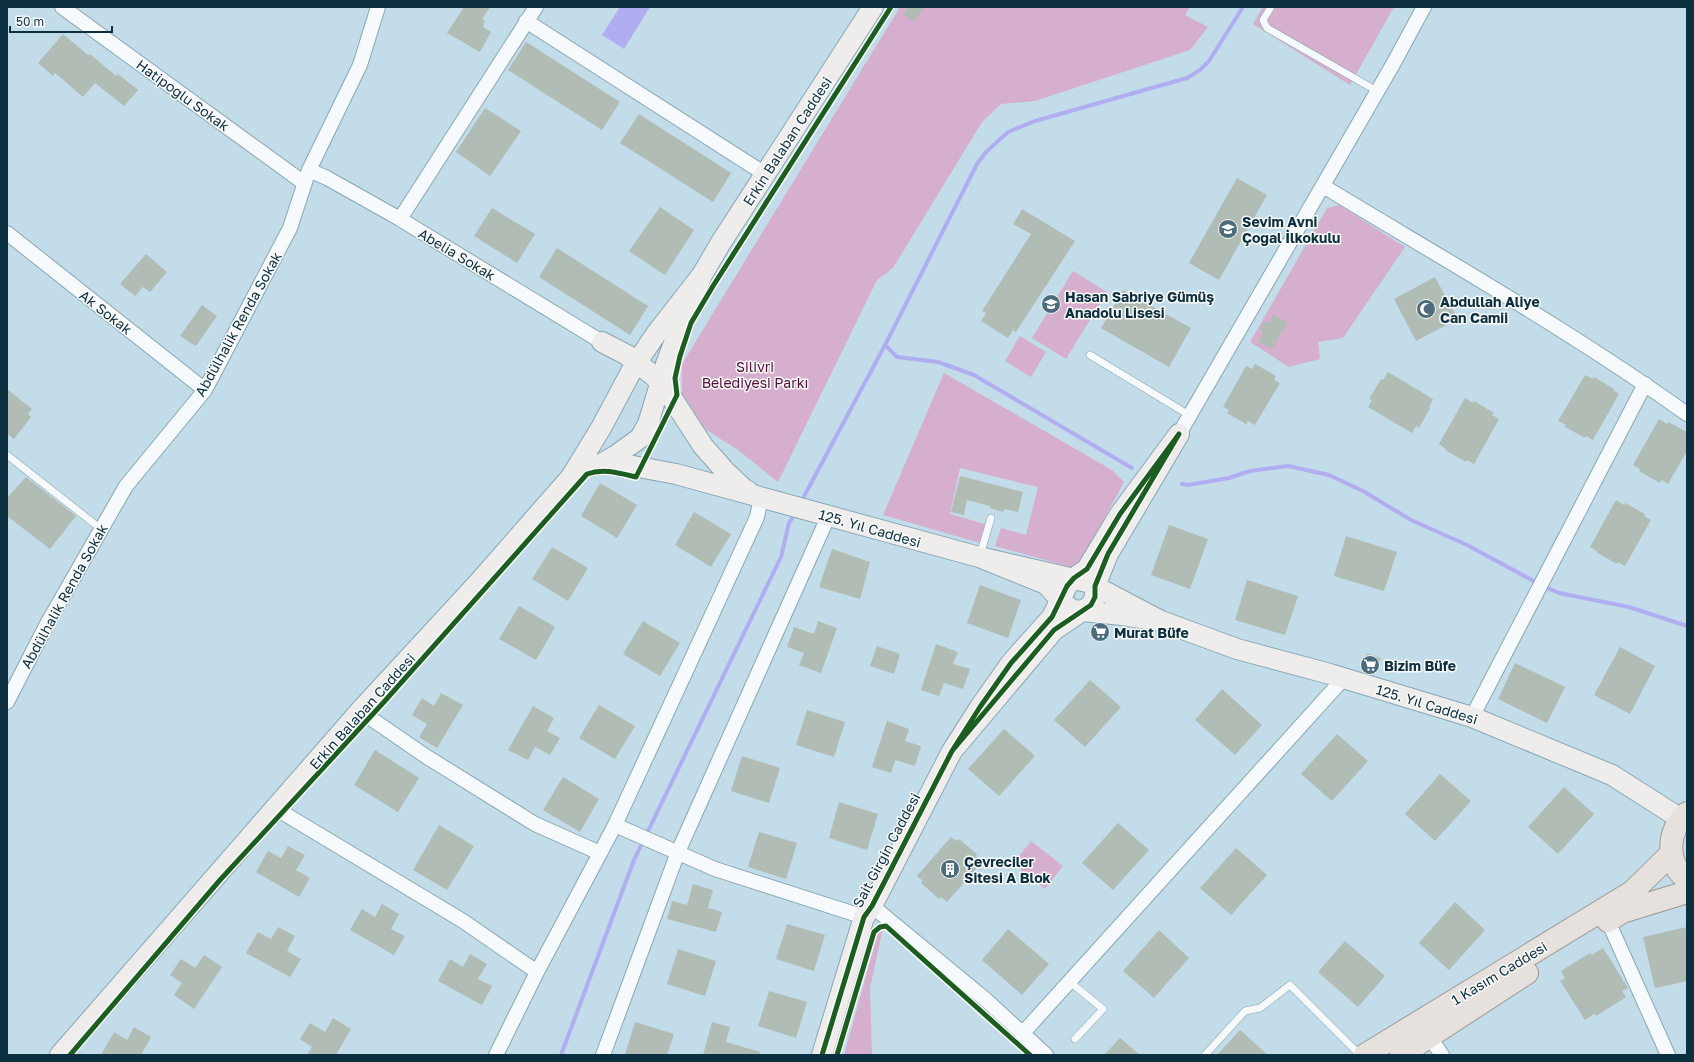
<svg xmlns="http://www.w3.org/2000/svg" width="1694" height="1062" font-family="'Golos Text',sans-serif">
<rect width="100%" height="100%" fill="#c2dce9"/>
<path fill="#d5afcd" d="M 900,7 L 1190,7 L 1185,15 L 1208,27 L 1190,50 L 1035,101 L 1001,104 L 982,122 L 893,268 L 877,280 L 778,482 L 738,450 L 705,429 L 682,393 L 682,364 Z
M 1263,7 L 1394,7 L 1350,85 L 1253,24 Z
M 1339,205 L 1405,247 L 1343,338 L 1318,342 L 1320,359 L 1289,367 L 1250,342 L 1327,208 Z
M 1073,271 L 1107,292 L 1066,359 L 1032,338 Z
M 1020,336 L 1046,352 L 1031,377 L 1005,361 Z
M 944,373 L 1112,470 L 1124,482 L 1080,563 L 1074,568 L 995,546 L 1001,528 L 1026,535 L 1038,487 L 960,468 L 950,514 L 985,524 L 980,543 L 883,515 Z
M 1031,841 L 1063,866 L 1045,889 L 1013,864 Z
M 883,928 L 870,988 L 872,1055 L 844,1055 L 879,929 Z"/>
<path fill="#b0aef1" d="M 620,7 L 650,7 L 624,49 L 602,35 Z"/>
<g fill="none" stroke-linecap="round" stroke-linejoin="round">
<path stroke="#b0aef1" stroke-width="4" d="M 885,345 L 897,357 L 938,362 L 974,375 L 1132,468
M 1182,484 L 1188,485 L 1229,478 L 1250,471 L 1288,466 L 1329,475 L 1363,491 L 1411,520 L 1467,545 L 1541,585 L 1559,593 L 1629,607 L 1687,626
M 801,502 L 885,345 L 977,164 L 986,152 L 1008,132 L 1035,121 L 1187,78 L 1200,70 L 1209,61 L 1243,7
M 561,1055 L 634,860 L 781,557 L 789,523 L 796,512"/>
</g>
<path fill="#b0bcb4" d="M 464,7 L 490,7 L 482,19 L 485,21 L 483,27 L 491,32 L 480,52 L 447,33 Z
M 908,7 L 924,7 L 914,22 L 903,15 Z
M 63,34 L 88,55 L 90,54 L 116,76 L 118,74 L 138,90 L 124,106 L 95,83 L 83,97 L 55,73 L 53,76 L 38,63 Z
M 526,42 L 620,102 L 602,130 L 508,70 Z
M 485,108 L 521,131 L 490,176 L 456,152 Z
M 639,114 L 731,173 L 713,202 L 620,143 Z
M 1237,178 L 1267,195 L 1219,280 L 1189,263 Z
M 660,207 L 694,230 L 665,275 L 629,251 Z
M 492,208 L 535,234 L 517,263 L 474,236 Z
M 1022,209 L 1075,241 L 1016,332 L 1013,330 L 1008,338 L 981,321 L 986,313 L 982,311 L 1031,234 L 1013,224 Z
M 557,248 L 648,306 L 630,335 L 539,277 Z
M 146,254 L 167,272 L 150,292 L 143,287 L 135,296 L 120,284 Z
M 1435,277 L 1458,319 L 1416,341 L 1394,299 Z
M 1123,290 L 1191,328 L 1169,367 L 1101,328 Z
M 202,305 L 217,316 L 196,346 L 180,336 Z
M 1273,315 L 1287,323 L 1272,349 L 1258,342 L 1263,332 L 1259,330 L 1264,321 L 1269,323 Z
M 1255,364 L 1276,376 L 1274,380 L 1280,383 L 1255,425 L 1248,421 L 1246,424 L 1227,413 L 1229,410 L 1223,407 L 1246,366 L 1252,369 Z
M 1388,372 L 1433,399 L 1429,407 L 1430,408 L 1419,428 L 1416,426 L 1412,433 L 1368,407 L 1372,400 L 1369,399 L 1381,379 L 1383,380 Z
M 1585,375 L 1593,379 L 1594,377 L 1614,389 L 1613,390 L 1619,394 L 1593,440 L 1586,436 L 1585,438 L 1565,427 L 1566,425 L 1558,421 Z
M 7,389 L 32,409 L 28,414 L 31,417 L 14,439 L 7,434 Z
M 1465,398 L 1473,403 L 1474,401 L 1494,413 L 1492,415 L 1499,419 L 1474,464 L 1467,460 L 1466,462 L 1445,450 L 1446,449 L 1439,444 Z
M 1659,419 L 1667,424 L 1668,422 L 1687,432 L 1687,451 L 1668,484 L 1661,480 L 1660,483 L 1639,471 L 1640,469 L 1633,465 Z
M 960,476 L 1023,492 L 1018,512 L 1004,509 L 1003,512 L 990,508 L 990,506 L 967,500 L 964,515 L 951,512 Z
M 26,477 L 76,516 L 50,549 L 7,516 L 7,498 Z
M 600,483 L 637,505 L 617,538 L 581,516 Z
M 1616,500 L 1624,505 L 1625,503 L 1645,514 L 1644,516 L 1651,520 L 1625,566 L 1618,562 L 1617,564 L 1596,552 L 1597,551 L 1590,547 Z
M 694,512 L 731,534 L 711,567 L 675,545 Z
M 1169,525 L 1208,539 L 1190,589 L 1151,575 Z
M 1346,536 L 1397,552 L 1384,591 L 1334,576 Z
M 552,547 L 588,568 L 568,601 L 532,579 Z
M 832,549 L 870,562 L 860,599 L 819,587 Z
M 1247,580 L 1298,596 L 1285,635 L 1235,620 Z
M 980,585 L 1021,600 L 1008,638 L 967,623 Z
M 519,606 L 555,627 L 536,660 L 499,639 Z
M 643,621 L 680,643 L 660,676 L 623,654 Z
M 818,621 L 837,628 L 821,673 L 799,665 L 804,653 L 787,647 L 794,627 L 814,634 Z
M 936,644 L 958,652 L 953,664 L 970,669 L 963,689 L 944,683 L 939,696 L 921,690 Z
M 877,646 L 900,654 L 894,674 L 870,666 Z
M 1620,647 L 1655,666 L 1630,714 L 1594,695 Z
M 1367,653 L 1381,658 L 1375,671 L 1362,665 Z
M 1515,663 L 1565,687 L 1547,723 L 1498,699 Z
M 1090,680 L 1121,707 L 1085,747 L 1054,720 Z
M 1222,689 L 1262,725 L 1235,755 L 1195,720 Z
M 441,693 L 463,705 L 437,748 L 419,737 L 427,724 L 412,715 L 422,698 L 434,706 Z
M 599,705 L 635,726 L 615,759 L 579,738 Z
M 533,706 L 554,718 L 547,731 L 560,738 L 550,755 L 535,747 L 528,760 L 508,750 Z
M 807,710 L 845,722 L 834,757 L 796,745 Z
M 887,721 L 909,729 L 905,741 L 921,746 L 915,766 L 895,760 L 891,773 L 872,767 Z
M 1004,729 L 1035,756 L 999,796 L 968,769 Z
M 1337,734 L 1368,761 L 1332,801 L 1301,774 Z
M 375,750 L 419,778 L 398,812 L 354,785 Z
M 742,756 L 780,768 L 769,803 L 731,791 Z
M 1440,774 L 1471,801 L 1435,841 L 1405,814 Z
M 563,777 L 599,799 L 580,832 L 543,810 Z
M 1564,787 L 1594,814 L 1558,854 L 1528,827 Z
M 839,802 L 878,814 L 867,850 L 829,838 Z
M 1118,823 L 1149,850 L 1113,890 L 1082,863 Z
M 439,825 L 474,846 L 447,890 L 413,870 Z
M 759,832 L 797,843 L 786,879 L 748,867 Z
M 951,837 L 957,841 L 959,839 L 977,854 L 976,856 L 982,862 L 947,902 L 941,897 L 939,899 L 921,883 L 923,881 L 917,876 Z
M 288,846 L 305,855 L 296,870 L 310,878 L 299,897 L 256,872 L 268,851 L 281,858 Z
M 1236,848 L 1267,875 L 1231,915 L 1200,888 Z
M 693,884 L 713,890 L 708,908 L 722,912 L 716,932 L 667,919 L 672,901 L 687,905 Z
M 1455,902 L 1485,930 L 1449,970 L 1419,943 Z
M 382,904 L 399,914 L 391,929 L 405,936 L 394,955 L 350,930 L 362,909 L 375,917 Z
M 787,924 L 825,935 L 814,971 L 776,959 Z
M 278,927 L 295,936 L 287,951 L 301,959 L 290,977 L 246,953 L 258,932 L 271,939 Z
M 1687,927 L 1687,981 L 1655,988 L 1643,937 Z
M 1008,929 L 1049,964 L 1022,995 L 982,960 Z
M 1159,930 L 1189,958 L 1154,998 L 1123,971 Z
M 1345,941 L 1385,976 L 1358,1007 L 1318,972 Z
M 1603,948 L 1628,988 L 1622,991 L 1626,997 L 1596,1016 L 1594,1014 L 1585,1020 L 1560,981 L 1565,978 L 1561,971 L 1590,953 L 1592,955 Z
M 678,949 L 716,961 L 705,996 L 667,984 Z
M 470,954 L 487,964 L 478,979 L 492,986 L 482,1005 L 438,981 L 450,959 L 463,967 Z
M 204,955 L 222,967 L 194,1009 L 174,995 L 182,983 L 170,975 L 181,959 L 195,968 Z
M 769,991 L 807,1002 L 796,1038 L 758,1026 Z
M 333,1018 L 351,1029 L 336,1055 L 307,1055 L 312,1047 L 300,1039 L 310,1023 L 325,1032 Z
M 635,1022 L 674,1034 L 667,1055 L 625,1055 Z
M 712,1022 L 730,1027 L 726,1042 L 760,1052 L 759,1055 L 703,1055 Z
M 134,1027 L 151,1037 L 141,1055 L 101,1055 L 114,1032 L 127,1040 Z
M 1240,1030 L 1268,1055 L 1217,1055 Z
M 1120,1038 L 1140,1055 L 1104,1055 Z"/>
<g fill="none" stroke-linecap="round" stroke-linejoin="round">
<g stroke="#89a6b3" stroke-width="8">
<path id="lane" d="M 1271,7 L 1263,20 L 1267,28 L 1377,91
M 1090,355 L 1189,415
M 7,455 L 101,529
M 980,555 L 991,518
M 1070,982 L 1103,1009 L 1075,1039
M 1205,1055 L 1245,1011 L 1260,1008 L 1290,985 L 1360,1055"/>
</g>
<g stroke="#89a6b3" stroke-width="16">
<path id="street" d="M 62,7 L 304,183
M 526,21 L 765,174
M 309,170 L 327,178 L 400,219 L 602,342
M 1323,186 C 1445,260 1571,331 1687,414
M 400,219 L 536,7
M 7,233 L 205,390
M 1179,434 L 1392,66 L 1424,7
M 7,702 L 47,624 L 126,486 L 205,390 L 290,228 L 309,170 L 360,65 L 378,7
M 360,711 L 427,757 L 535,824 L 600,853
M 1472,717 L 1645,384
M 275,808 L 463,921 L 537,972
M 615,825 L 715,869 L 864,917
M 872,906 L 985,999 L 1046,1055
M 1608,921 L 1668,1055
M 1022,1034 L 1344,678
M 1429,1036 L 1442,1055
M 496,1055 L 537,972 L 615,825 L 757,517 L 761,498
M 603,1055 L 678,852 L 828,517"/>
</g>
<g stroke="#89a6b3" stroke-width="22">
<path id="secondary" d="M 602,342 L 627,355 L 654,376 L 670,395 L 703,446 L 725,471 L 744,489 L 748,491
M 601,464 L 633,466 L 676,474 L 979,557
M 571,477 L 585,467 L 601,464 L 615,456 L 640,438 L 648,424 L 666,364 L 674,343 L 702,275 L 720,244 L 873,7
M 1161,621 L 1122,615 L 1073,610 L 1064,604 L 1046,584 L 979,557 L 1087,582 L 1161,621 L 1237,649 L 1330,674 L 1472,717 L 1612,775 L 1681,819
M 60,1055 L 360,711 L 480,581 L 571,477 L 601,428 L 633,368 L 656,334 L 702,275
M 822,1055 L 864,917 L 872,906 L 952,751 L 980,707 L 1011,663 L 1052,617 L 1067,586 L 1074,578 L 1087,569 L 1120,514 L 1179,434 L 1108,554 L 1095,586 L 1095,597 L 1091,605 L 1054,630 L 952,751"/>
</g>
<g stroke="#9c9a95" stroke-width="24">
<path id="primary" d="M 1687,813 C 1667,831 1665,863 1687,879
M 1608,921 L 1622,912 L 1687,892
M 1365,1055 L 1632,892 L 1671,854
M 1401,1055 L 1527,973"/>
</g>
<use href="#lane" stroke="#f6fafc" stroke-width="7"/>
<use href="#street" stroke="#f6fafc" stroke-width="14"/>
<use href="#secondary" stroke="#eeedec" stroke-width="20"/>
<use href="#primary" stroke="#e6e1dc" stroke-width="22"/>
<g stroke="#fafafa" stroke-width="8">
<path id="cycleway" d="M 70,1055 L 220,880 L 383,703 L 587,474 C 603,468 619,473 636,477 L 677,395 L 675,378 L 680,356 L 691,323 L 713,286 L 891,7
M 822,1055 L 864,917 L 872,906 L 952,751 L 980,707 L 1011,663 L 1052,617 L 1067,586 L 1074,578 L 1087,569 L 1120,514 L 1179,434 L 1108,554 L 1095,586 L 1095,597 L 1091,605 L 1054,630 L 952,751
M 837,1055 L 874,932 L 880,927 L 886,926 L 1030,1055"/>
</g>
<use href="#cycleway" stroke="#1b5e20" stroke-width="5"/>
</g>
<defs>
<g id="school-disc" transform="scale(1)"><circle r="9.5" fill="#4c6c7b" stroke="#fafafa"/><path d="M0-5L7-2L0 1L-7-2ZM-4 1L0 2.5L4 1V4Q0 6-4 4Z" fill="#fff"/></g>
<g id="mosque-disc" transform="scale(1)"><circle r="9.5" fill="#4c6c7b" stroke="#fafafa"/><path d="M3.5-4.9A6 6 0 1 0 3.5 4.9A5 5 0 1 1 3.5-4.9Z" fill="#fff"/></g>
<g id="supermarket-disc" transform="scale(1)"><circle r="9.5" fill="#4c6c7b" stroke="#fafafa"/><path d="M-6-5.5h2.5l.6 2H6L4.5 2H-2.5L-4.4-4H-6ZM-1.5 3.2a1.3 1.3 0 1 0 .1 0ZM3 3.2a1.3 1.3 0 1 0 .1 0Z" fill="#fff"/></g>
<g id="building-disc" transform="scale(1)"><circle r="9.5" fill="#4c6c7b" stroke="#fafafa"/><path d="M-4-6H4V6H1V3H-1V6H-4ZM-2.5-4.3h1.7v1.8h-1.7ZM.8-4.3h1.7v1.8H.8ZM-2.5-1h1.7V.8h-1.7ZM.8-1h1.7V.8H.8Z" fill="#fff"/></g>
</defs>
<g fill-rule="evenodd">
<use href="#school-disc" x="1228" y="229"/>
<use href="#school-disc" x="1051" y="304"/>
<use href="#mosque-disc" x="1426" y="309"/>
<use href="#supermarket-disc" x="1100" y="632"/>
<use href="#supermarket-disc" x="1370" y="665"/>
<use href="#building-disc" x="950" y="869"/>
</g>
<g text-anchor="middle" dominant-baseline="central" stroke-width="3" stroke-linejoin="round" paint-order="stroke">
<g font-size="14" fill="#0c3040" stroke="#fafafa">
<text transform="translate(183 95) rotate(36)">Hatipoğlu Sokak</text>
<text transform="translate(787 141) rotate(-57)">Erkin Balaban Caddesi</text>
<text transform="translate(457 254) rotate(31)">Abelia Sokak</text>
<text transform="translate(106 312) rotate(38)">Ak Sokak</text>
<text transform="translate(238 324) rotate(-61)">Abdülhalik Renda Sokak</text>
<text transform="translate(870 528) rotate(16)">125. Yıl Caddesi</text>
<text transform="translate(64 596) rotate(-61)">Abdülhalik Renda Sokak</text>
<text transform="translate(1427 704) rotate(17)">125. Yıl Caddesi</text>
<text transform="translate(362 711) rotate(-48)">Erkin Balaban Caddesi</text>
<text transform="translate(886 850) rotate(-62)">Sait Girgin Caddesi</text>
<text transform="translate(1499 973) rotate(-31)">1 Kasım Caddesi</text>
</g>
<g font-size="14" font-weight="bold" fill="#0c3040" stroke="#fafafa" text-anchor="start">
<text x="1242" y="221">Sevim Avni<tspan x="1242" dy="16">Çoğal İlkokulu</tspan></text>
<text x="1065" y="296">Hasan Sabriye Gümüş<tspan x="1065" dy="16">Anadolu Lisesi</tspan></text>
<text x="1440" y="301">Abdullah Aliye<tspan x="1440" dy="16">Can Camii</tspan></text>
<text x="1114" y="632">Murat Büfe</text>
<text x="1384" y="665">Bizim Büfe</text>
<text x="964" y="861">Çevreciler<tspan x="964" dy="16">Sitesi A Blok</tspan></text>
</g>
<g font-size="14" fill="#570b38" stroke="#fafafa">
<text x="755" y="366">Silivri<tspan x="755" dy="16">Belediyesi Parkı</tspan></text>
</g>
</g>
<rect width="1694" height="1062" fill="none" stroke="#0c3040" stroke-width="16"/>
<path d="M10 26v6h102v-6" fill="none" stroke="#0c3040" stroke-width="2"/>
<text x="16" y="26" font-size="12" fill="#0c3040" stroke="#fafafa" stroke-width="3" paint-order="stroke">50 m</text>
</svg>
